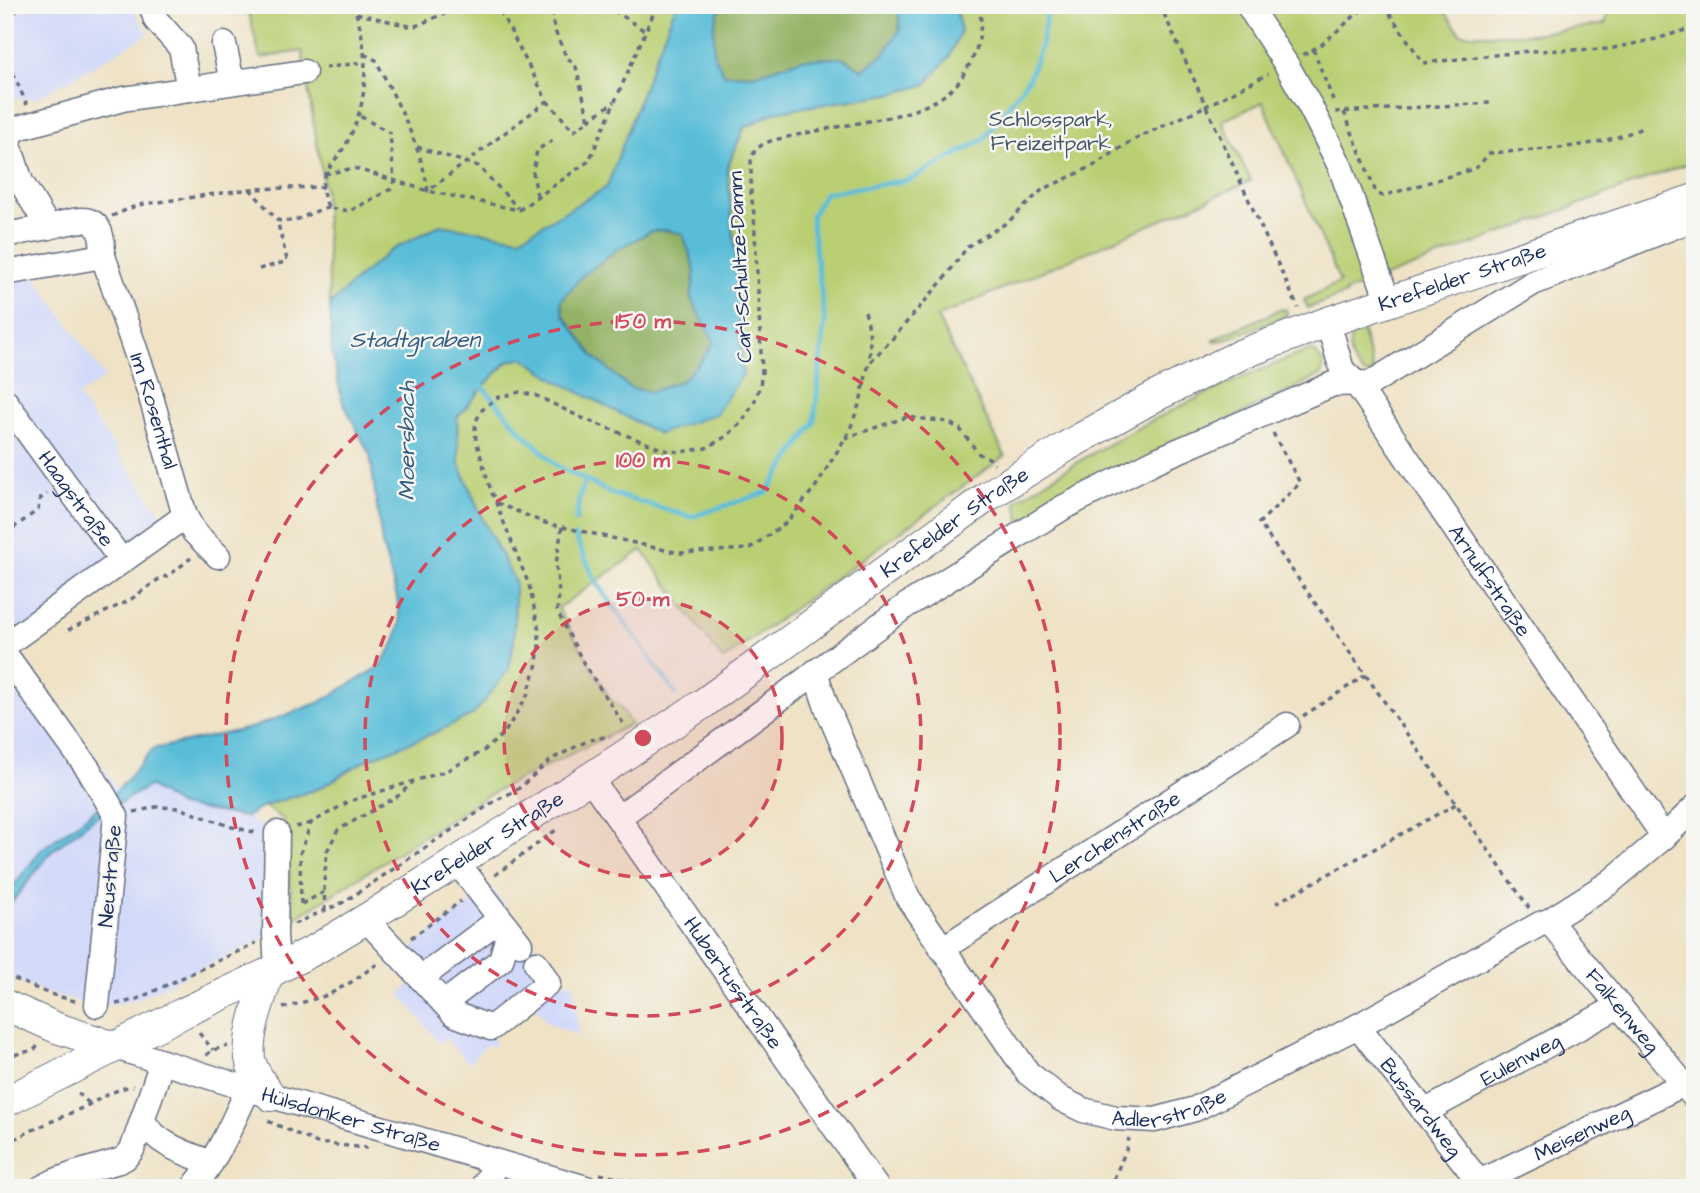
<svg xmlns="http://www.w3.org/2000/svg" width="1700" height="1193" font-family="'Architects Daughter',sans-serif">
<rect width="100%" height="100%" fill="#f6f6f2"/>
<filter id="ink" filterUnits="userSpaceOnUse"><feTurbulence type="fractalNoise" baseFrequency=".0143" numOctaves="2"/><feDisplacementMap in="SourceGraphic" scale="14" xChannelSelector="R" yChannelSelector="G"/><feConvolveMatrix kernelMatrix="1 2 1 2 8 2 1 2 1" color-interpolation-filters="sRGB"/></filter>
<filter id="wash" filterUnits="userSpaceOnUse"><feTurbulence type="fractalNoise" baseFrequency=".00686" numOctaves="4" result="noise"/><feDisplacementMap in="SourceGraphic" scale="28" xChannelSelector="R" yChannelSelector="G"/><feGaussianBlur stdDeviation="1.57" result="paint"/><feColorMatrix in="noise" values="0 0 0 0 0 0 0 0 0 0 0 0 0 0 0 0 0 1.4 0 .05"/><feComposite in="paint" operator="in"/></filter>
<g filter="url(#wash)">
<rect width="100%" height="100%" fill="#efe2c5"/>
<path fill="#d2d9f9" d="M 32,5 L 130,5 L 149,34 L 37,98 L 17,99 L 5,108 L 5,21 Z
M 33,274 L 105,377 L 78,396 L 170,527 L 39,624 L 42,635 L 21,652 L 73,723 L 118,790 L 149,786 L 180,806 L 246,817 L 277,833 L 275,933 L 135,1000 L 112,1005 L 82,1003 L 47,993 L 5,975 L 5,279 Z
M 491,888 L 556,970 L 561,981 L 574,983 L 579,1036 L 547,1022 L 534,1005 L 492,1038 L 495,1041 L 494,1046 L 485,1045 L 469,1063 L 445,1038 L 439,1043 L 400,994 L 411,984 L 391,964 Z"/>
<path fill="#bacf73" stroke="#6a7f68" stroke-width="2" d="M 258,5 L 676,5 L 648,76 L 607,187 L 520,238 L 440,225 L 390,251 L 360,276 L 330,305 L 324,187 L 302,51 L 260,58 L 248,9 Z
M 955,5 L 1440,5 L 1461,34 L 1532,34 L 1605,24 L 1610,5 L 1695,5 L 1695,161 L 1345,292 L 1346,294 L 1308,308 L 1304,300 L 1340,282 L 1263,102 L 1222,121 L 1251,181 L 937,317 L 1005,456 L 723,660 L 642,550 L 558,608 L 610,699 L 620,707 L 631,724 L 486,796 L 294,919 L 283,819 L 264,806 L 320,788 L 366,760 L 434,733 L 509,669 L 514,640 L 515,582 L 483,520 L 459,463 L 457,418 L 483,387 L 509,361 L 524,358 L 559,382 L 736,262 L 727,168 L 744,128 L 774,112 L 895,93 L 961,31 Z
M 1282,309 L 1283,310 L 1286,309 L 1287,315 L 1225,340 L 1214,341 L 1214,339 Z
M 1363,332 L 1374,374 L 1364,374 C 1352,363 1345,352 1352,335 Z
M 1310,350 L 1316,353 L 1324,365 L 1321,375 L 1020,522 L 1016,501 C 1111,438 1203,391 1310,350 Z"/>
<path fill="#93b265" stroke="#577062" stroke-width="2" d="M 721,5 L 898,5 L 900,29 L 884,54 L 863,70 L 844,58 L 802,59 L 754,75 L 724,74 L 714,55 L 714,25 Z
M 668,230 L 683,234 L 695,270 L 691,299 L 715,342 L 701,361 L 683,380 L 651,392 L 630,388 L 594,357 L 563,314 L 561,300 L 581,277 L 616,250 L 651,231 Z"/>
<path fill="#5abdd8" stroke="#3a769b" stroke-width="2" fill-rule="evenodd" d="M 676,5 L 721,5 L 714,25 L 714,55 L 724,74 L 754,75 L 802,59 L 844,58 L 863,70 L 884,54 L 900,29 L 898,5 L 955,5 L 961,31 L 949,57 L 925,85 L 895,93 L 774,112 L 744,128 L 727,168 L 736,262 L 743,374 L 716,414 L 659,434 L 559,382 L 524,358 L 508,361 L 483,387 L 457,418 L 459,463 L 483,520 L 515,582 L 514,640 L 509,669 L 474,714 L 434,733 L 366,760 L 320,788 L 264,806 L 246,817 L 180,806 L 149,786 L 93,819 L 52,851 L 5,911 L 5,897 L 42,849 L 90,814 L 118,790 L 153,749 L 251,728 L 320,702 L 379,667 L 395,642 L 400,623 L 397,597 L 382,544 L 370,455 L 342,400 L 332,352 L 330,305 L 360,276 L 390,251 L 440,225 L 520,238 L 607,187 L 648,76 ZM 668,230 L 683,234 L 695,270 L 691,299 L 714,342 L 701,361 L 683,380 L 651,392 L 630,388 L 594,357 L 563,314 L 561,300 L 581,277 L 616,250 L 651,231 Z"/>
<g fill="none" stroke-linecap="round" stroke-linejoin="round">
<path stroke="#5abdd8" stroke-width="5" d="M 479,386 L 483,387 L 523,433 L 557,466 L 613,494 L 691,517 L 767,492 L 814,423 L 825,321 L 811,217 L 825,193 L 909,180 L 983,140 L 1029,78 L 1041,46 L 1047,11 L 1046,5
M 576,521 L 579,499 L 585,480
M 575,536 L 596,582 L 675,693"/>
</g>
</g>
<g filter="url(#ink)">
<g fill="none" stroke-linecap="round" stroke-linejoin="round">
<g stroke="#656e82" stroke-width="27">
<g id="minor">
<path d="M 151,5 L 156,20 L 181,48 L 189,89"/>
<path d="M 1248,5 L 1286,64 L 1310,106 L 1340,166 L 1388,301"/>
<path d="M 5,6 L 6,5"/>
<path d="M 224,44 L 232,82"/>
<path d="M 48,227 L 21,182 L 9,145 L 11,134 L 18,128 L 123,99 L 304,72"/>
<path id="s1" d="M 5,235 C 20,232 34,230 49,227 C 83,218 103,210 103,256 L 149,390 L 185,516 L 194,532 L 218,556"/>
<path d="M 5,273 L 103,256"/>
<path id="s2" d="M 1325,323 L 1333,339 L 1342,370 L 1356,383 L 1664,837"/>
<path id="s3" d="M 5,401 L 122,561"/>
<path d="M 5,645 L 185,516"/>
<path d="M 5,654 L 89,770 L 116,816 L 97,1005"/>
<path id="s4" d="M 815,672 L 826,705 L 908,898 L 1028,1073 L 1061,1099 L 1083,1110 L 1116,1118 L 1155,1120 L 1195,1109 L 1358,1026 L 1540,924 L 1549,921 L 1609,883 L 1664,837 L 1695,807"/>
<path id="s5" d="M 590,778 L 877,1188"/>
<path d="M 619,817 L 907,605 L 1064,507 L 1157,460 L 1333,384 L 1371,383 L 1533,283 L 1695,218"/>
<path d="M 277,833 L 275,934 L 277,969"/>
<path d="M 457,862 L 520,944"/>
<path d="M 366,919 L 454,1014 L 491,1028 L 548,983 L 536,963"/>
<path id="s6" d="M 1549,921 L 1695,1098"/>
<path id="s7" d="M 942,949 L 1287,725"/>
<path d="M 421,978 L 500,919"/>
<path d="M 444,1003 L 501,960 L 509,932"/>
<path id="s8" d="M 1358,1026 L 1484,1188"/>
<path id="s9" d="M 115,1047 L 248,1089 L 586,1188"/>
<path id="s10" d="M 1424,1112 L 1619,1006"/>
<path d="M 143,1121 C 157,1145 186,1153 211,1163"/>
<path id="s11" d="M 1479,1182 L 1684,1084"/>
<path d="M 41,1188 L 55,1181 L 77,1173 L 119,1161 L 125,1158 L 132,1150 L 162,1062"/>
<path d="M 193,1188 C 217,1159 232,1124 248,1089"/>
<path d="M 482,1188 L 497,1163"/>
</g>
</g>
<g stroke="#656e82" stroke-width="32">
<g id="major">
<path d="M 269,973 C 261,998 247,1031 250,1058 C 252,1072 263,1085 271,1096"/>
<path d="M 5,1005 L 57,1028 L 115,1047"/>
<path id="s12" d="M 5,1102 L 183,1013 L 277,969 L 316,949 L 366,919 L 590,778 L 704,703 L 988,496 L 1067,446 L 1154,397 L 1242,354 L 1325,323 L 1695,199"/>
</g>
</g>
<path stroke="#656e82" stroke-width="3.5" stroke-dasharray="5 5" stroke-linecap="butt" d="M 351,5 L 356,13 L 413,27 L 464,5
M 606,5 L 645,31
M 1160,5 L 1206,106 L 1268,74
M 1384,5 L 1423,63 L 1530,51 L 1609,49 L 1656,39 L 1695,27
M 356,13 C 366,43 368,80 360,110 C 356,122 352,135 345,146 C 331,168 313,179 329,208 L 350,211 L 391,189 L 394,181 L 390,133 L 358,115
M 1313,49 L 1333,100
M 364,54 L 376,60 C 396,101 421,145 428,191 L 547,101 L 497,5
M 5,55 L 27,105
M 1303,55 L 1321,45 L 1367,5
M 325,68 L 364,62
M 547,101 L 574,131 L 589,120 L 576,67 L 566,56 L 554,29 L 551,5
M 1337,110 L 1337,112 L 1491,103
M 1344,112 L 1375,190 L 1378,194 L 1383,196 L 1470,170 L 1477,167 L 1490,153 C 1542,149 1596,149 1644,127
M 589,120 L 614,102
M 417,147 L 478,166 L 518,208
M 325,174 L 354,168 L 428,191 L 519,210 L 589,161 L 657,5
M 250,189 L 277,220 C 296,226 310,210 329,208
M 537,196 L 533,172 L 537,150 L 555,139
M 112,216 L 138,205 L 250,189 L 324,187
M 259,269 L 285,262 L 287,260 L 277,220
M 865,312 C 870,329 871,344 869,361
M 1273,433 L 1300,483 L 1259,523 L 1529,908
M 845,438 L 907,417 L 948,422 L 960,429 L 979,454 L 989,458 L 994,464
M 497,503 L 545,523 L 679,553 L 749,549 L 787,522 L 816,486 L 849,432 L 860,402 L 869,363 L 893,338 L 944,279 L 968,246 L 1008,222 L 1042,190 L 1093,166 L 1133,140 L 1206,106 L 1298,308
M 562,527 L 556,564 L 559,594 L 557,611 L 584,664 L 625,726
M 5,534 L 38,510 L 40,499 L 47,494
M 68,630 L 130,600 L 163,576 L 167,577 L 191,558
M 1303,716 L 1366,675
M 134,812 L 156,807 L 179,808 L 232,827 L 258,833
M 296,827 L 311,823
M 495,875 L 556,830
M 1276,903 L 1456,804
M 301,904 L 300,854 L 311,823 L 350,801 L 446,771 L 485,750 L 505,732 L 527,696 L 536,668 L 539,647 L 539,630 L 529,585 L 490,488 L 476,440 L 475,429 L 476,421 L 482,410 L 496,398 L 520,392 L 537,396 L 582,418 L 664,450 L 681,452 L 706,448 L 727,436 L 742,422 L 754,403 L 760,386 L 762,372 L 754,214 L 751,193 L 751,158 L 756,149 L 765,143 L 774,140 C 800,134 827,129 853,124 C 889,117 930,112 956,85 C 961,80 964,73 968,67 C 980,47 982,28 980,5
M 302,904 L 324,892
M 325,911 L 324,884 L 327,851 L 338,830 L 398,796 L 413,782
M 294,924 L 344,902 L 495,801 L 518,789 L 552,759 L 589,740 L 610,736
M 411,938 L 461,901
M 5,975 L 47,993 L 78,1002
M 116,1004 L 135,1000 L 256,943
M 283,1008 L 328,995 L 353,981 L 380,962
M 199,1033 L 213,1050
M 206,1055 L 213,1050 L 228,1046
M 5,1057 L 34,1050 L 39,1045
M 78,1093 L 90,1104
M 268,1121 L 317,1143 L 367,1148
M 5,1144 C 30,1130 56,1120 82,1108 C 99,1100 114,1089 133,1086
M 600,1174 L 663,1188
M 1110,1188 L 1126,1150 L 1129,1138"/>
<use href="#minor" stroke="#fff" stroke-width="24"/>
<use href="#major" stroke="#fff" stroke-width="30"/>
</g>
</g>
<circle cx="643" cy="738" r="139" fill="#d1495b" fill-opacity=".12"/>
<g fill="none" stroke="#d1495b" stroke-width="3.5" stroke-dasharray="12 9">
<circle cx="643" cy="738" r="139"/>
<circle cx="643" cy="738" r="278"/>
<circle cx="643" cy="738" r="417"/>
</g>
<g text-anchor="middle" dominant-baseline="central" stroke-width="5" stroke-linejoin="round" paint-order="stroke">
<g font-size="21" fill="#435763" stroke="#f6f6f2">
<text x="1051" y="119">Schlosspark,<tspan x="1051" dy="24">Freizeitpark</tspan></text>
</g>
<g font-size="21" fill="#1b2f5e" stroke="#f6f6f2">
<text transform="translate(740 267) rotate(-93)">Carl-Schultze-Damm</text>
<text stroke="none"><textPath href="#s12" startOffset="1682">Krefelder Straße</textPath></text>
<text stroke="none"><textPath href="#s1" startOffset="289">Im Rosenthal</textPath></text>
<text stroke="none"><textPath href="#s3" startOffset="121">Haagstraße</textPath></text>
<text stroke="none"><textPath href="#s12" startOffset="1115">Krefelder Straße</textPath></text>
<text stroke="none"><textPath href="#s2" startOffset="308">Arnulfstraße</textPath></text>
<text stroke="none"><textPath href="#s7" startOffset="206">Lerchenstraße</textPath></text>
<text stroke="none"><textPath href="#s12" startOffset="548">Krefelder Straße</textPath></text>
<text transform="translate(110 876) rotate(-85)">Neustraße</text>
<text stroke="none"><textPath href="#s5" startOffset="250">Hubertusstraße</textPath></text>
<text stroke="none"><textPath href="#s6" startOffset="116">Falkenweg</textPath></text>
<text stroke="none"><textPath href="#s10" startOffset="110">Eulenweg</textPath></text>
<text stroke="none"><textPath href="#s4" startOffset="612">Adlerstraße</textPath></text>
<text stroke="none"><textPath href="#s8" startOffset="103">Bussardweg</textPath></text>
<text stroke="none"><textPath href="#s9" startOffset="247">Hülsdonker Straße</textPath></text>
<text stroke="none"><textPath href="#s11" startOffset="114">Meisenweg</textPath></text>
</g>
<g font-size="23" font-style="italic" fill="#2e5a83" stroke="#f6f6f2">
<text x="415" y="340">Stadtgraben</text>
<text transform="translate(407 441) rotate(-90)">Moersbach</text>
</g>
</g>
<circle cx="643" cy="738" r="10" fill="#d1495b" stroke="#f6f6f2" stroke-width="3.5"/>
<g font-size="21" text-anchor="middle" font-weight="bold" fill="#d1495b" stroke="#f6f6f2" stroke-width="5" stroke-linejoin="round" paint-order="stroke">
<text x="643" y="328">150 m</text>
<text x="643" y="467">100 m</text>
<text x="643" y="606">50 m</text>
</g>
<rect width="1700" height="1193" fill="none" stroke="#f6f6f2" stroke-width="28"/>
</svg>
